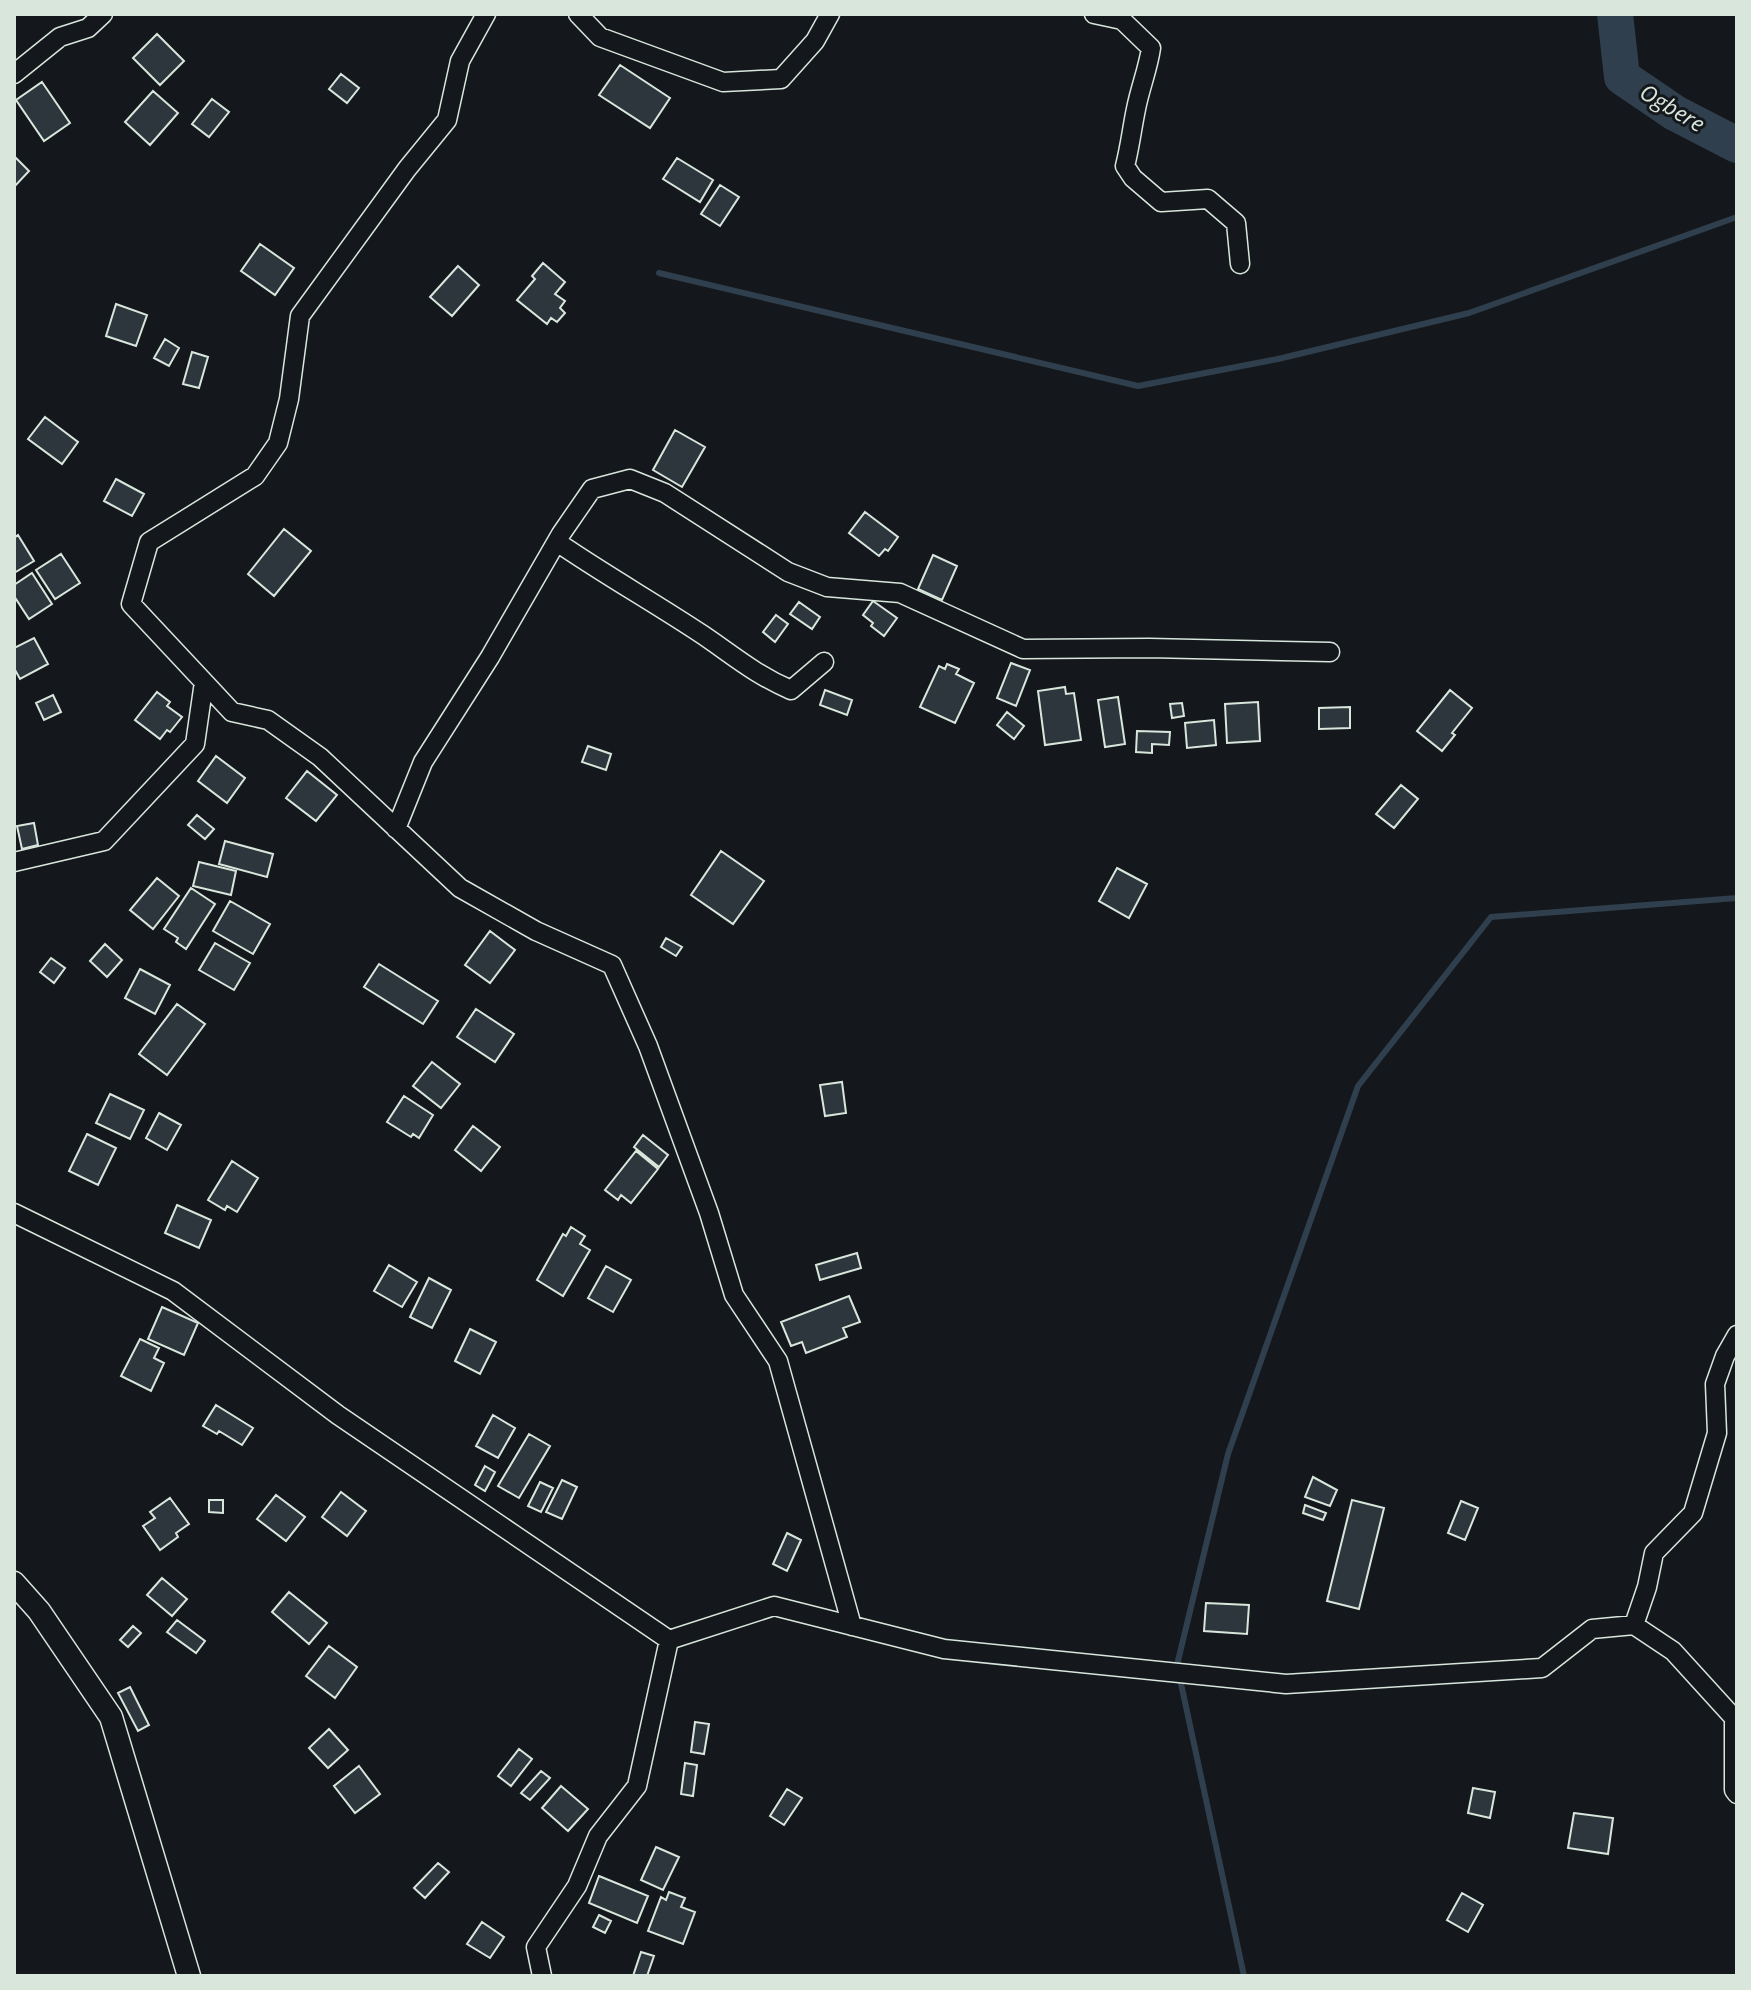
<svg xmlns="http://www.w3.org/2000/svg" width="1751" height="1990" font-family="'Open Sans',sans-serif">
<rect width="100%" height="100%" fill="#14181c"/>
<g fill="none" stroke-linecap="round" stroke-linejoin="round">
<path stroke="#2f3f4d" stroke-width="6" d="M 659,273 L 1138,386 L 1278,359 L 1469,313 L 1737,217
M 1244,1976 L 1177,1665 L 1228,1454 L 1358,1086 L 1491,917 L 1737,898"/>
<path stroke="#2f3f4d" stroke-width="36" d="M 1615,14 L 1622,77 L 1675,113 L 1737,145"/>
</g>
<path fill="#2c363c" stroke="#d8e6dc" stroke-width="2" d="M 157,34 L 184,61 L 160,85 L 133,58 Z
M 620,65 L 670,98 L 650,128 L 599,95 Z
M 341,74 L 359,88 L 347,103 L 329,89 Z
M 42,82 L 70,123 L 44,141 L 16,100 Z
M 153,91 L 178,113 L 150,145 L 125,122 Z
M 212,99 L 229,112 L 209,137 L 192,124 Z
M 14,156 L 29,171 L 14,187 Z
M 677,158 L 713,180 L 700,202 L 663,179 Z
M 720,185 L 739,197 L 720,226 L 701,214 Z
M 260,244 L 294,268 L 275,295 L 241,271 Z
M 543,263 L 565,282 L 555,294 L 565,301 L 560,308 L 565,313 L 557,322 L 551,318 L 547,324 L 517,300 L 535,279 L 532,276 Z
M 458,266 L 479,285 L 452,316 L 430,297 Z
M 116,304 L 147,315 L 136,346 L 106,336 Z
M 165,339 L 179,348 L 169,366 L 154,358 Z
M 192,352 L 208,357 L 199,388 L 183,384 Z
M 45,417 L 78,442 L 62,464 L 28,439 Z
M 675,430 L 705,447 L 682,487 L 653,470 Z
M 116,479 L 144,494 L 132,516 L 104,501 Z
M 865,512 L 898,537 L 888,551 L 885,549 L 879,556 L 849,533 Z
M 284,529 L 311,551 L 274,596 L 248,574 Z
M 18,535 L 34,561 L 14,573 L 14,538 Z
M 61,554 L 80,583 L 55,599 L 36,570 Z
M 933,555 L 957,566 L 942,600 L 918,589 Z
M 32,573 L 52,604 L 29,619 L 14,596 L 14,585 Z
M 873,601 L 897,618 L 884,636 L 871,626 L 873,623 L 863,615 Z
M 799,602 L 820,617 L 812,629 L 790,614 Z
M 776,615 L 788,624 L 775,642 L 763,632 Z
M 34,638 L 48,664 L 20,679 L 14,668 L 14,648 Z
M 1011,663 L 1030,670 L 1016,706 L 997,698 Z
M 947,664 L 959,669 L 956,674 L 974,683 L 955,723 L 920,707 L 939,666 L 945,669 Z
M 1065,687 L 1066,694 L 1074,693 L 1081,740 L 1045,745 L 1038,691 Z
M 825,690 L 852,700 L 847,715 L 820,705 Z
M 1450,690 L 1472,708 L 1452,733 L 1455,735 L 1442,751 L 1417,731 Z
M 157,692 L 170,702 L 167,706 L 182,717 L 170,732 L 167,730 L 160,739 L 135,720 Z
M 53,695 L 61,712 L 44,720 L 36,703 Z
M 1118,697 L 1125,744 L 1105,747 L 1098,700 Z
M 1258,702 L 1260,741 L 1227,743 L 1225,704 Z
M 1182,703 L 1184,716 L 1172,718 L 1170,704 Z
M 1350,707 L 1350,728 L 1319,729 L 1319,708 Z
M 1007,712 L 1024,726 L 1014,739 L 997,725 Z
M 1214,720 L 1216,745 L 1187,748 L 1185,723 Z
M 1137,731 L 1170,732 L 1169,745 L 1152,744 L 1152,753 L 1136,752 Z
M 588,746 L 611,754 L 606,770 L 582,762 Z
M 216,756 L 245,778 L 227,803 L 198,781 Z
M 307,771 L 337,795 L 316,821 L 286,798 Z
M 1401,785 L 1418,799 L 1394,828 L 1376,814 Z
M 197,815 L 214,829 L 205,839 L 188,825 Z
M 34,823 L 38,845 L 22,849 L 17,826 Z
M 225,841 L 273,854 L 267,877 L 219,864 Z
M 721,851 L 764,881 L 733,924 L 691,895 Z
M 199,862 L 236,871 L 231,895 L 193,886 Z
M 1117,868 L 1147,884 L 1129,918 L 1099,901 Z
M 157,878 L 179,896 L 153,929 L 130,910 Z
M 191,888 L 215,904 L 186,949 L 176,942 L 178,938 L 164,929 Z
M 230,901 L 270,924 L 253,954 L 213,931 Z
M 490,931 L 515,950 L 490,983 L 465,965 Z
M 666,938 L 682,947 L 676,956 L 661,947 Z
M 215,943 L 250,963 L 234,990 L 199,970 Z
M 105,944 L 122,960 L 107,977 L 90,961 Z
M 51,958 L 65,968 L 54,983 L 40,972 Z
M 379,964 L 438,1001 L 423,1024 L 364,987 Z
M 140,969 L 170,985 L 155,1014 L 125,998 Z
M 177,1004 L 205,1024 L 167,1075 L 139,1054 Z
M 476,1009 L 514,1034 L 495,1062 L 457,1037 Z
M 432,1062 L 460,1084 L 441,1108 L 413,1086 Z
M 842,1082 L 846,1113 L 825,1116 L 820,1085 Z
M 110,1094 L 144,1110 L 130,1139 L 96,1123 Z
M 404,1096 L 433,1115 L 419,1138 L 413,1134 L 411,1137 L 387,1122 Z
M 159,1113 L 181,1125 L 167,1150 L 146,1138 Z
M 473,1126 L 500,1147 L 481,1171 L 455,1150 Z
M 87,1134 L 116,1148 L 98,1185 L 69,1171 Z
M 643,1135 L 668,1155 L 659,1167 L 634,1147 Z
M 636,1151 L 658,1169 L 631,1203 L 621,1195 L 618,1200 L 605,1190 Z
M 232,1161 L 258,1178 L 237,1212 L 227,1206 L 225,1210 L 208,1200 Z
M 177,1205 L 211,1220 L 199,1248 L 165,1233 Z
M 571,1227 L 585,1236 L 580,1244 L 590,1250 L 563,1296 L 537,1280 L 563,1234 L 566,1236 Z
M 857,1253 L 861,1268 L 820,1280 L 816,1265 Z
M 389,1265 L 417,1282 L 402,1307 L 374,1291 Z
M 606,1266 L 631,1280 L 613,1312 L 588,1298 Z
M 429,1278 L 451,1290 L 432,1328 L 410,1317 Z
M 849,1296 L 860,1322 L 843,1328 L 847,1337 L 806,1353 L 802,1342 L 791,1346 L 781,1322 Z
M 162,1307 L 198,1323 L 184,1355 L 148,1339 Z
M 470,1329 L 496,1342 L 480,1374 L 455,1361 Z
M 140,1339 L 159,1348 L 154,1358 L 164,1363 L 151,1391 L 121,1376 Z
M 216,1405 L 253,1428 L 242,1445 L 219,1431 L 217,1434 L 203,1426 Z
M 493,1415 L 515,1428 L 498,1458 L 476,1446 Z
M 529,1434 L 550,1446 L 519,1498 L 498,1486 Z
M 485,1466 L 495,1472 L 485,1491 L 475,1485 Z
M 1313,1477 L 1337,1490 L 1330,1506 L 1305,1497 Z
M 562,1480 L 577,1487 L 562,1519 L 546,1512 Z
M 540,1482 L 553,1488 L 541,1512 L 528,1506 Z
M 341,1492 L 366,1511 L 347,1536 L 322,1517 Z
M 276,1495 L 305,1517 L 286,1541 L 257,1519 Z
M 170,1498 L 189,1524 L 176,1533 L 178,1537 L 160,1550 L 143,1526 L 155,1518 L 150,1512 Z
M 209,1500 L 223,1500 L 223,1513 L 209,1512 Z
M 1352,1500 L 1384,1508 L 1359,1609 L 1327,1601 Z
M 1461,1501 L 1478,1508 L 1465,1540 L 1448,1533 Z
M 1305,1505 L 1326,1513 L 1323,1520 L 1303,1513 Z
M 787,1533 L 801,1540 L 787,1571 L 773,1564 Z
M 162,1578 L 187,1599 L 172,1616 L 147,1595 Z
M 289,1592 L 327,1623 L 309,1644 L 272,1612 Z
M 1206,1603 L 1249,1605 L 1247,1634 L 1204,1631 Z
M 177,1620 L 205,1641 L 196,1653 L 167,1632 Z
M 133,1626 L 141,1633 L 128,1647 L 120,1640 Z
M 329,1646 L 357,1667 L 335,1698 L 306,1676 Z
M 130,1687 L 149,1725 L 138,1731 L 118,1693 Z
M 695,1722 L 709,1724 L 704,1754 L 691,1752 Z
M 329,1729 L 348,1750 L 328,1768 L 309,1748 Z
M 519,1749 L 532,1759 L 511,1786 L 498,1776 Z
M 685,1763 L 697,1765 L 693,1796 L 681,1794 Z
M 359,1766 L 380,1794 L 355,1813 L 334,1786 Z
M 541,1771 L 550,1778 L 530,1800 L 521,1793 Z
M 561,1786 L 588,1809 L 568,1831 L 542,1808 Z
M 1473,1788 L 1495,1792 L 1490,1818 L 1468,1813 Z
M 787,1789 L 802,1798 L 784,1825 L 770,1816 Z
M 1574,1813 L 1613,1818 L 1608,1854 L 1568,1848 Z
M 656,1847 L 679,1857 L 663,1890 L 641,1880 Z
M 438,1863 L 449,1872 L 425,1898 L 414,1888 Z
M 599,1876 L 648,1896 L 637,1923 L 589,1903 Z
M 669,1892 L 685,1898 L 681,1907 L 695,1912 L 683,1944 L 648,1931 L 661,1897 L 666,1900 Z
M 1462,1893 L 1483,1905 L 1468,1932 L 1447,1920 Z
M 599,1915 L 611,1921 L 605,1933 L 593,1927 Z
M 482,1922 L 504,1937 L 490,1958 L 467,1944 Z
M 641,1952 L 654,1956 L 647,1976 L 633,1976 Z"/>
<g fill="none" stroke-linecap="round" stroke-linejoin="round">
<g stroke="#d8e6dc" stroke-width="21">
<path id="minor" d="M 578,14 L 600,37 L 723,82 L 781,79 L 815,41 L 830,14
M 1094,14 L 1122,20 L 1151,48 C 1148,69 1140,88 1136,109 C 1132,128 1130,147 1125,166 L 1133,178 L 1161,202 L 1208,199 L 1236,223 L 1240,264
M 14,74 L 60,37 L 88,28 L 103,14
M 557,542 C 605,575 655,603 703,635 C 734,656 756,675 791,690 L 824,662
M 204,682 L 232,712 L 268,720 L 320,757 L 460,888 L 536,931 L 612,965 L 648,1046 L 709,1213 L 734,1295 L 778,1361 L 852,1626
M 396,829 L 423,762 L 490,657 L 561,534 L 592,489 L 630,479 L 665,493 L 788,572 L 827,587 L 900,593 L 1023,649 L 1149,648 L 1330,652
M 14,862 L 104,841 L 195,744 L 204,682 L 131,604 L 149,542 L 255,476 L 278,443 L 289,399 L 300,316 L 407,169 L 447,120 L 460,61 L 486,14
M 14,1213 L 173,1291 L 338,1415 L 669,1640 L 774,1606 L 944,1649 L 1286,1684 L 1542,1668 L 1592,1629 L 1634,1625 L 1673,1651 L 1734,1718 L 1734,1790 L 1737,1794
M 1634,1625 L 1647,1587 L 1654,1553 L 1693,1513 L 1717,1433 L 1715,1384 L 1725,1356 L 1737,1335
M 542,1976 L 536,1947 L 577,1886 L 598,1836 L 637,1786 L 669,1640"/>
</g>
<g stroke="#d8e6dc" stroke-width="25">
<path id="tertiary" d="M 14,1583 L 39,1611 L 111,1717 L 189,1976"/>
</g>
<use href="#minor" stroke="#14181c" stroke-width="18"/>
<use href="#tertiary" stroke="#14181c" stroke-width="22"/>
</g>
<g text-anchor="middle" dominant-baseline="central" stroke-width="6" stroke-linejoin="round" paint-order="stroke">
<g font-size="22" font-style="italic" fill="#d8e6dc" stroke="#14181c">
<text transform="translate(1673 107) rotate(31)">Ogbere</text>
</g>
</g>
<rect width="1751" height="1990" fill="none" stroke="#d8e6dc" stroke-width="32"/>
</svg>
